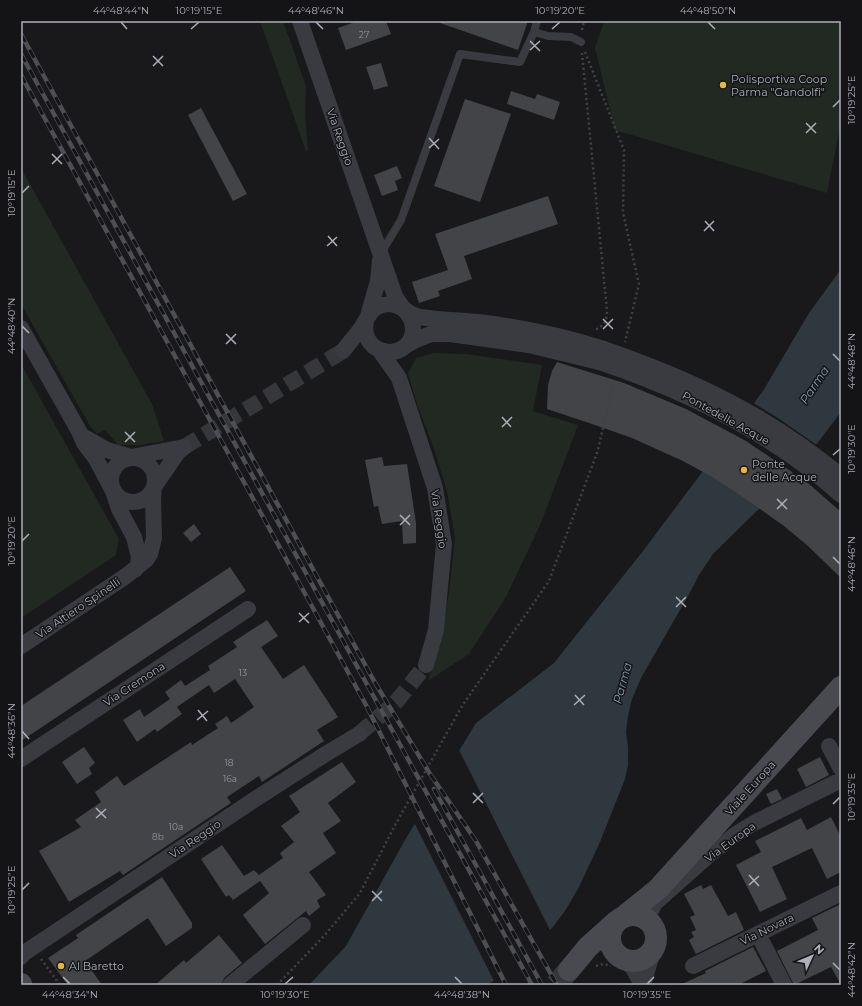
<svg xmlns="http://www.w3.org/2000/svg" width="862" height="1006" font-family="Montserrat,sans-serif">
<rect width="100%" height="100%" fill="#19191b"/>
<path fill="#212922" d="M 260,21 L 283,21 L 306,86 L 305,114 L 308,150 L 306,151 Z
M 604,21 L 841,21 L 841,122 L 827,193 L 615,130 L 595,48 Z
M 21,168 L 152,404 L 164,441 L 141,445 L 118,445 L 105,430 L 97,434 L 90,426 L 21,304 Z
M 434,353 L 466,354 L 542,365 L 533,411 L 578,425 L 541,523 L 506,597 L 469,654 L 428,681 L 442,637 L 449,592 L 455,538 L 447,491 L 433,446 L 418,407 L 408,374 L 416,358 Z
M 21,364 L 119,539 L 116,555 L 21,618 Z"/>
<path fill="#2f383f" d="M 841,269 L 841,412 L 819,441 L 768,500 L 713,554 L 699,575 L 688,596 L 641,678 L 632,699 L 628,716 L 626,731 L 628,748 L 628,765 L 625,779 L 600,842 L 578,889 L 565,911 L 552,928 L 504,975 L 488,984 L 309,985 L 346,946 L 405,840 L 476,723 L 554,663 L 643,551 L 763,391 L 809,313 Z"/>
<path fill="#19191b" d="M 752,402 L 778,418 L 818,446 L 794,473 L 730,432 Z
M 458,748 L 551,932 L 519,965 L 505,977 L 495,983 L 414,822 Z"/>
<path fill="#434448" d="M 358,21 L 386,21 L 391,34 L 346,50 L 338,28 Z
M 440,21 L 528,21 L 518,50 L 440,23 Z
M 381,63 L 388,86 L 374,90 L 366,67 Z
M 511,91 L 535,99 L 537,94 L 560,102 L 554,120 L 507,104 Z
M 465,99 L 511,114 L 480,202 L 434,186 Z
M 201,108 L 247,194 L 233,201 L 188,115 Z
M 397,166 L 402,178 L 395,181 L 398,190 L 382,196 L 374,175 Z
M 548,196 L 558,224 L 464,256 L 472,279 L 438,291 L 440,296 L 419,303 L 412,282 L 448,270 L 435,234 Z
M 557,362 L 624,383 L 686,409 L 746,441 L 777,462 L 809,484 L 841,512 L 841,578 L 808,546 L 784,526 L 743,497 L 714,478 L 683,461 L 632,438 L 595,425 L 547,409 L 548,385 L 552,371 Z
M 382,457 L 384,466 L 407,464 L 416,523 L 416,543 L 403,544 L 402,521 L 382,524 L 378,506 L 374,507 L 365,460 Z
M 194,524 L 201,534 L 191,542 L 183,533 Z
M 230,567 L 246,591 L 21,741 L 21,706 Z
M 267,620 L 278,636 L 261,647 L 283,679 L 304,665 L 338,717 L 317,730 L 324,741 L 262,782 L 259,776 L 227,797 L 231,803 L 123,875 L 120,871 L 69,902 L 39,851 L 81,827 L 75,820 L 101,802 L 95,792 L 117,776 L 124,786 L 191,742 L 192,745 L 218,728 L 215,724 L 227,716 L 231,723 L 254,707 L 235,679 L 214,693 L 209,685 L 177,707 L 182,714 L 157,732 L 155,729 L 137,742 L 123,720 L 140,709 L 144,717 L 170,699 L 165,692 L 181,680 L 185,686 L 210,670 L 208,666 L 237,647 L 233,642 Z
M 84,747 L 95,763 L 89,768 L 92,774 L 77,784 L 62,762 Z
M 820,757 L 829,775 L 806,787 L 797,769 Z
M 342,762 L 356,782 L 328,803 L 341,821 L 323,833 L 336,853 L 309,872 L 326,895 L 317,900 L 320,907 L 309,916 L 306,911 L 265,944 L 243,915 L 269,893 L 260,881 L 233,900 L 229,895 L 226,897 L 201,859 L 222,845 L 244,876 L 254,870 L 259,875 L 283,858 L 280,853 L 294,842 L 281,826 L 300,812 L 289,796 Z
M 777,789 L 782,799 L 771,804 L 766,794 Z
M 831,817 L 841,837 L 841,872 L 827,879 L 812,848 L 772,867 L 787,899 L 760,912 L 736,865 L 761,852 L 755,841 L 801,818 L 807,830 Z
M 162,877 L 192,923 L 192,928 L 166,946 L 148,918 L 85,961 L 102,985 L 68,985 L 48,958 L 78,938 L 76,935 Z
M 701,885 L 703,889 L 711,885 L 728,916 L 736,912 L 744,930 L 696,954 L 689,940 L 694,937 L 691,932 L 696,930 L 690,917 L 695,915 L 684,894 Z
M 841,904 L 841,985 L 831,967 L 794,985 L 777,951 L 818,930 L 812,918 Z
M 219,935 L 242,963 L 224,978 L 221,985 L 155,985 L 184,960 L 186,963 Z
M 753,947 L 766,971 L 738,985 L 680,985 L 706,973 L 705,971 Z"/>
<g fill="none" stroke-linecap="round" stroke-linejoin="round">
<path stroke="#36373b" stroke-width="16" stroke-dasharray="16 8" stroke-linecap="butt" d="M 184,447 L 343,351
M 359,734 L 396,702 L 426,665"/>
<path stroke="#36373b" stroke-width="22" stroke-dasharray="22 11" stroke-linecap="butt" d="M 556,985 L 569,970"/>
<path stroke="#404247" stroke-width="2.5" stroke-dasharray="2 3" stroke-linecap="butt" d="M 582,30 L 584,21
M 585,52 L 624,150 L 623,213 L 639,284 L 625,342
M 582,53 L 607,311 C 607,320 604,326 595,330
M 659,920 L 664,935
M 41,959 L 60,985
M 596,966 L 604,964 L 611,966
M 277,985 L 324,936 L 360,893 L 394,827 L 462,706 L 549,581 L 597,453 L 614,383"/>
<path stroke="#3a3b40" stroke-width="8" d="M 534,32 L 537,21
M 381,253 L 401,220 L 460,54 L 520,62 L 534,32 L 548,36 L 571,37 L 581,42"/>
<path stroke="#3a3b40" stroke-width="16" d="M 300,21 L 395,296 C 402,308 406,313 420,317 C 440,320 459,320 478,322 C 521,327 563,336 604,349
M 368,316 L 378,281 L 380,260
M 21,328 L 80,433 L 84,443 L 96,459 L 113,491 L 119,509 L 134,537 L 139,557 L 138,564 L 135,570
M 405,346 L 418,339 L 431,334 L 450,334 L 529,345 L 599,362
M 343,351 C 349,343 356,335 362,327 C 365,322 368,316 372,311 C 380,303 394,302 403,309 C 410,314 413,322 413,331 C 409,363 359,357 366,321
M 380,351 L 399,378 L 435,488 L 444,544 L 436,630 L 426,665
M 84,437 L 107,450 L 131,457 L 184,447
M111 480a22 22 0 1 1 44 0a22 22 0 1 1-44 0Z
M 21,646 L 126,576 L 147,559 L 150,554 L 154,538 L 153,499 L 154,487 L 178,452 L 184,447
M 829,746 L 841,769
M 21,759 L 248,609
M 652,909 L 655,903 L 663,896 L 709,855 L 736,834 L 754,823 L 841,780
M 758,934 L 784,985
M 21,957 L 24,953 L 260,796 L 324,755 L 359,734
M 625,960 L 633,968 L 642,985
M 693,966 L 841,893
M 230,985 L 303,925
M 643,985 L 654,947"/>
<path stroke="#484a50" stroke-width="22" d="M610 938a23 23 0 1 1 46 0a23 23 0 1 1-46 0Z
M 622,918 L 658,889 L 841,687
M 569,970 L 588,947 L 617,921
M 21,984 L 21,985"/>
<g stroke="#4d4f55" stroke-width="4.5">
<path id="rail" d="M 21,34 L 374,681 L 430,774 L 476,841 L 557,985
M 21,54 L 532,985
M 21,75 L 366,705 L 506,985
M 434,789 L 542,985"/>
</g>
<use href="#rail" stroke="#141416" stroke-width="3" stroke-dasharray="9" stroke-linecap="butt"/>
<path stroke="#3a3b40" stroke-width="16" d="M 604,349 C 693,380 768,415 841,476
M 599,362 C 686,391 772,434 841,495"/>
</g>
<path fill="none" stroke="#acb0ba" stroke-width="1.5" d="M 121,22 L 127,29M 316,22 L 323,29M 708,22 L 715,29M 191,29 L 199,22M 552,29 L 560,22M 530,41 L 540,51M 530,50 L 540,41M 153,56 L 163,66M 153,66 L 163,56M 833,107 L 840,100M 806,123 L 816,133M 806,133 L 816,123M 429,138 L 439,149M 429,148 L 439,139M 52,154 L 62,164M 52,164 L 62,154M 22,193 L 29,186M 705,221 L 714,231M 704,231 L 714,221M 328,236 L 337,246M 327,246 L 337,237M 603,319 L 613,329M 22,326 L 29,333M 603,329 L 613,319M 226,334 L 236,344M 226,344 L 236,334M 833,354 L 840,361M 502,417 L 511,427M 502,427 L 512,417M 125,432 L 135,442M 125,442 L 135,432M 833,455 L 840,449M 777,499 L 787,509M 777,509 L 787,499M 400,515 L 410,525M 400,525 L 410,515M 22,541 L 29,534M 833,557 L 840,564M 676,597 L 686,607M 676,607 L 686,597M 299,613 L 309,623M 299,622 L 309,613M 575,695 L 584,705M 574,705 L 585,695M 198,710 L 207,721M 197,720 L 208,711M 22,731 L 29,739M 473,793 L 483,803M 473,803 L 483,793M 833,804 L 840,797M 96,808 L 106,818M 96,818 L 106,809M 749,875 L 759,886M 749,885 L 759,876M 22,890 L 29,883M 372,891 L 382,901M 372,901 L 382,891M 833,963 L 840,970M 63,977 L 70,984M 455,977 L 462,984M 285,984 L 293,977M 647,984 L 654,977"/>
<g fill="#e9b343" stroke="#141416" stroke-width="1.5">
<circle cx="723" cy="85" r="4"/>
<circle cx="744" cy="470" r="4"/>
<circle cx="61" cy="966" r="4"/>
</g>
<g text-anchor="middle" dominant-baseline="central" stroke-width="3" stroke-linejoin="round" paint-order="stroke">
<g font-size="9" fill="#92959e">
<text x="364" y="34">27</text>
<text x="243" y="672">13</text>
<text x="229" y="762">18</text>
<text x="230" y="778">16a</text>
<text x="176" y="826">10a</text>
<text x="158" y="836">8b</text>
</g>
<g font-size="11" fill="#acb0ba" stroke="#141416" text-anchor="start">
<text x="731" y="79">Polisportiva Coop<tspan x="731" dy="13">Parma "Gandolfi"</tspan></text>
<text x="752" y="464">Ponte<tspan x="752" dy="13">delle Acque</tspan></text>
<text x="69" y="966">Al Baretto</text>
</g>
<g font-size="11" fill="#acb0ba" stroke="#141416">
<text transform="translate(340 137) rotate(71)">Via Reggio</text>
<text transform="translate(726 418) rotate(29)">Pontedelle Acque</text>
<text transform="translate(439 519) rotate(82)">Via Reggio</text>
<text transform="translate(78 608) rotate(-34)">Via Altiero Spinelli</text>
<text transform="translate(134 684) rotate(-33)">Via Cremona</text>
<text transform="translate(750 788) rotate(-48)">Viale Europa</text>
<text transform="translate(195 839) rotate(-34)">Via Reggio</text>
<text transform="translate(730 842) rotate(-36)">Via Europa</text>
<text transform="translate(767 929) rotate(-26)">Via Novara</text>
</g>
<g font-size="12" font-style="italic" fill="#859db3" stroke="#141416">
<text transform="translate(814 385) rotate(-56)">Parma</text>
<text transform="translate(622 683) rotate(-75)">Parma</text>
</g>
</g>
<rect width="862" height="1006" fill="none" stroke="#141416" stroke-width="44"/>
<g transform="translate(812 956) rotate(46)" stroke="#141416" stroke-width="3" paint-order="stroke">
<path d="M0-3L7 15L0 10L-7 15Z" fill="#acb0ba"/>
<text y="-6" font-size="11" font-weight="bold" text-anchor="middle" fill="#acb0ba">N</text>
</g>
<rect x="22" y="22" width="818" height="962" fill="none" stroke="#acb0ba" stroke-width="1.5"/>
<g font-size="10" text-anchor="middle" fill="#acb0ba">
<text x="121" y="14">44°48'44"N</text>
<text x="199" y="14">10°19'15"E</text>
<text x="316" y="14">44°48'46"N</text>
<text x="560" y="14">10°19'20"E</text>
<text x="708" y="14">44°48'50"N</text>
<text transform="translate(851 100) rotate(-90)" y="4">10°19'25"E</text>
<text transform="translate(11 193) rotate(-90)" y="4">10°19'15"E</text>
<text transform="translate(11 326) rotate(-90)" y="4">44°48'40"N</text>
<text transform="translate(851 361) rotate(-90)" y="4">44°48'48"N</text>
<text transform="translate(851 449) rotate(-90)" y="4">10°19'30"E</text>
<text transform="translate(11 541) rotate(-90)" y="4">10°19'20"E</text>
<text transform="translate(851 564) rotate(-90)" y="4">44°48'46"N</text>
<text transform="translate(11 731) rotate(-90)" y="4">44°48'36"N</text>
<text transform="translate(851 797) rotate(-90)" y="4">10°19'35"E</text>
<text transform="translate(11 890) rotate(-90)" y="4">10°19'25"E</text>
<text transform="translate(851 970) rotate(-90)" y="4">44°48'42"N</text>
<text x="70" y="998">44°48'34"N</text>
<text x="285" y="998">10°19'30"E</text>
<text x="462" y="998">44°48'38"N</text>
<text x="647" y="998">10°19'35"E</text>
</g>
</svg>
